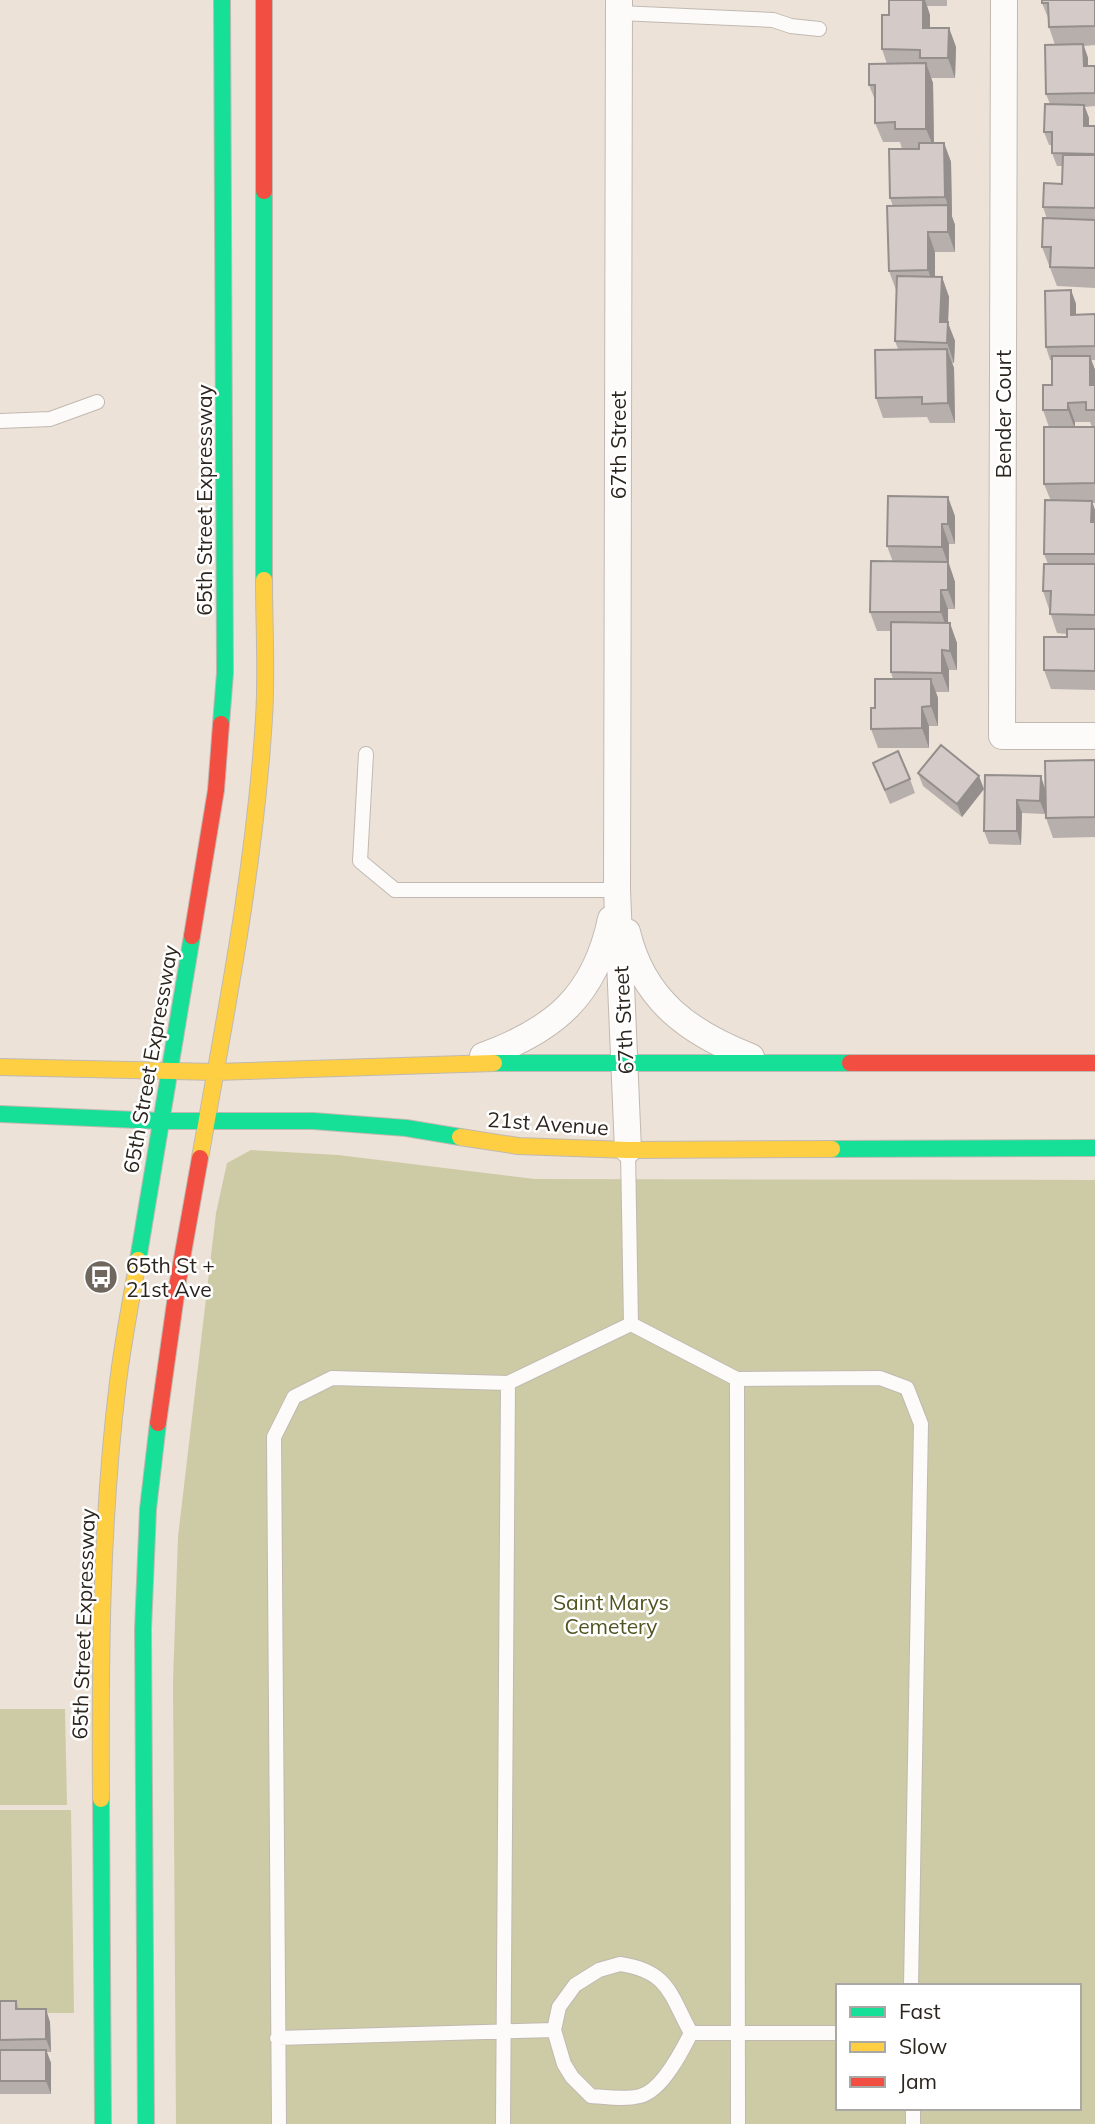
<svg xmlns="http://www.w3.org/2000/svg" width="1095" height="2124" font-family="Mulish,sans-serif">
<rect width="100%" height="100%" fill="#ece2d8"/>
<path fill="#cccba5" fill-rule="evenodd" d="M 251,1150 L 338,1155 L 535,1179 L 1095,1180 L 1095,2124 L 176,2124 L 173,1681 L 178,1537 L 216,1213 L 227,1163 ZM 838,1986 L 1079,1986 L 1079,2108 L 838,2108 Z
M 0,1709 L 65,1709 L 67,1805 L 0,1805 Z
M 0,1810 L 71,1810 L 74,2013 L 0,2013 Z"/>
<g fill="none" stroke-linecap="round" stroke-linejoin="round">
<g stroke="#c1b9b1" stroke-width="16">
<path id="lane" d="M 619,13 L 773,20 L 791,26 L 819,29
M 0,421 L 50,419 L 97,402
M 366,754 L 360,861 L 395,890 L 617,890
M 628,1151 L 631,1324
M 737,1379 L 738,2124
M 620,1964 C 669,1971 670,1995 691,2033 C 682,2051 662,2091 640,2096 C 624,2100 607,2097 591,2096 L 572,2077 L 564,2064 L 554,2030 L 559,2007 L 575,1985 L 599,1970 Z
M 691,2033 L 838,2033
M 277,2038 L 554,2030
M 913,2108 L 913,2124
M 279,2124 L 274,1437 L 294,1397 L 332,1378 L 508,1383 L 631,1324 L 737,1379 L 880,1378 L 907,1388 L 921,1424 L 911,1986
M 503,2124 L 508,1383"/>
</g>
<g stroke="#c1b9b1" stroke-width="28">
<path id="street" d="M 619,0 L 617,890 L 628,1150
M 1004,0 L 1002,736 L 1095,736
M 627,932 C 643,1000 689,1033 751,1057
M 483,1056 C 554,1030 595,996 611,919"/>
</g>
<g stroke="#c1b9b1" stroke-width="18">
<path id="fast" d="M 264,191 L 264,580
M 221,724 L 225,673 L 222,0
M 494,1063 L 850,1063
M 0,1114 L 160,1121 L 313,1121 L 406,1128 L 460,1137
M 832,1149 L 1095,1148
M 138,1260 L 192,936
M 101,1799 L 103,2124
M 146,2124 L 143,1629 L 148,1509 L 158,1423"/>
</g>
<g stroke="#c1b9b1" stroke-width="18">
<path id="slow" d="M 0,1067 L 216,1072 L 494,1063
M 460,1137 L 518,1146 L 628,1150 L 832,1149
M 200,1158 C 226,1013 255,866 264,718 C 267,672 264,626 264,580
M 101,1799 C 100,1660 101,1520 118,1382 C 123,1341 131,1301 138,1260"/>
</g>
<g stroke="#c1b9b1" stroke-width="18">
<path id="jam" d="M 264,0 L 264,191
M 192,936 L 216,790 L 221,724
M 850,1063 L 1095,1063
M 158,1423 L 178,1281 L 200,1158"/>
</g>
<use href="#lane" stroke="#fcfbf9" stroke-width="14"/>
<use href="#street" stroke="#fcfbf9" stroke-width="26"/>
<use href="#fast" stroke="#16e098" stroke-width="16"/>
<use href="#slow" stroke="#ffcf43" stroke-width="16"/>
<use href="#jam" stroke="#f24e42" stroke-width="16"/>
</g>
<path fill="#b6afac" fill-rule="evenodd" d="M 889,0 L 947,0 L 947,6 L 927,6 L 930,15 L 930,28 L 949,28 L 956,47 L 955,78 L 931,78 L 933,83 L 934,143 L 944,143 L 951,162 L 952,217 L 955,225 L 955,252 L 935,252 L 935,277 L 942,277 L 949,297 L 948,323 L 955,341 L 954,363 L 952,363 L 954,368 L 955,423 L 930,423 L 927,417 L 883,418 L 876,398 L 898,349 L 895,341 L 897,290 L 896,290 L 889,271 L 893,206 L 890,198 L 902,149 L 900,142 L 883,142 L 875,123 L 875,100 L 869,85 L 887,64 L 882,49 L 889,15 Z
M 1095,0 L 1095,45 L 1084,46 L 1088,58 L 1088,66 L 1095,66 L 1095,106 L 1085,107 L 1089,118 L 1089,126 L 1095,126 L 1095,288 L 1057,286 L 1042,247 L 1047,219 L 1043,207 L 1062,184 L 1062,166 L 1057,166 L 1052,153 L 1052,145 L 1049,145 L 1044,132 L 1050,104 L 1046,94 L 1055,45 L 1049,27 L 1049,20 L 1042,3 Z
M 1071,290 L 1076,304 L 1076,315 L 1095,314 L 1095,360 L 1091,360 L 1095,370 L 1095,503 L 1092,503 L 1095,510 L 1095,690 L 1051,689 L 1044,670 L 1067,637 L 1067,634 L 1057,633 L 1043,591 L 1048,564 L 1044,554 L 1051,501 L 1044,484 L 1049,427 L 1043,410 L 1052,385 L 1052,360 L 1050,360 L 1046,347 ZM 1075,422 L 1090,422 L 1092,427 L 1075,427 Z
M 955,516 L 955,544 L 949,544 L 949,564 L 955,582 L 955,609 L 948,609 L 948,623 L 957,643 L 957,670 L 949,670 L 949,692 L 936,692 L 938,698 L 938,726 L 929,726 L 929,748 L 878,748 L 871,729 L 875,708 L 893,679 L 891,672 L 891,631 L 877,631 L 870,612 L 893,562 L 887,546 Z
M 1095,760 L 1095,837 L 1053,838 L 1046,818 L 1045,814 L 1022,813 L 1021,845 L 989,844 L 984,831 L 985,775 L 1045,789 Z
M 873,763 L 910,779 L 915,793 L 890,804 Z
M 918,773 L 984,789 L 962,817 L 923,786 Z
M 0,2001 L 16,2001 L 19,2009 L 50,2022 L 51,2052 L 47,2052 L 51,2063 L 51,2094 L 0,2094 Z"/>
<path fill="#948e8c" d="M 923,0 L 925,0 L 930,15 L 930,47 L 923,28 Z
M 949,28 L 956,47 L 955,78 L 948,58 Z
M 1083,44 L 1088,58 L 1088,80 L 1084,66 Z
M 926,63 L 933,83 L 934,148 L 926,129 Z
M 1084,105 L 1089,118 L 1089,139 L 1084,126 Z
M 944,143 L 951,162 L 952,217 L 945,197 Z
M 948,205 L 955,225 L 955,252 L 948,232 Z
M 928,232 L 935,252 L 935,290 L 928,270 Z
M 942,277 L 949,297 L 948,323 L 955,341 L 954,363 L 940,322 Z
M 1071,290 L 1076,304 L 1076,328 L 1071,315 Z
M 947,349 L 954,368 L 955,423 L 948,403 Z
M 1090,356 L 1095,370 L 1095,399 L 1090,385 Z
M 1068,403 L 1075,422 L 1075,429 L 1068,410 Z
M 948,497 L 955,516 L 955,544 L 948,524 Z
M 1092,501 L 1095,510 L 1095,532 L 1091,522 Z
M 942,524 L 949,544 L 949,564 L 955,582 L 955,609 L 948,590 L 948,564 L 942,547 Z
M 941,590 L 948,609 L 948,632 L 941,612 Z
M 950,623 L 957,643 L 957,670 L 950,651 Z
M 942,650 L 949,670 L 949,692 L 942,673 Z
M 931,679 L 938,698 L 938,726 L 931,706 Z
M 922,707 L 929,726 L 929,748 L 922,728 Z
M 979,776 L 984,789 L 962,817 L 957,804 Z
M 1041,776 L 1045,789 L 1045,814 L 1040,801 Z
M 1017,800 L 1022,813 L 1021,845 L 1017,831 Z
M 46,2009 L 50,2022 L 51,2052 L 46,2039 Z
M 46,2050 L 51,2063 L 51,2094 L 46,2081 Z"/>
<path fill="#d4cbc8" stroke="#948e8c" stroke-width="2" d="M 889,0 L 923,0 L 923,28 L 949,28 L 948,58 L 920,58 L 920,50 L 882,49 L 882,15 L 889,15 Z
M 1042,0 L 1095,0 L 1095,26 L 1049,27 L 1048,3 L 1042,3 Z
M 1083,44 L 1084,66 L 1095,66 L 1095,93 L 1046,94 L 1045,45 Z
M 926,63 L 926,129 L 895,129 L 895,122 L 875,123 L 875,85 L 869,85 L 869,64 Z
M 1045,104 L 1084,105 L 1084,126 L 1095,126 L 1095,154 L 1052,153 L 1052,132 L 1044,132 Z
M 919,143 L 944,143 L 945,197 L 890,198 L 889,149 L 919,149 Z
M 1063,155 L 1095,155 L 1095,208 L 1043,207 L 1044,183 L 1062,184 Z
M 948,205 L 948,232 L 928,232 L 928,270 L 889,271 L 887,206 Z
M 1043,218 L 1095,220 L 1095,268 L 1050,267 L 1051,247 L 1042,247 Z
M 897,276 L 942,277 L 940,322 L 948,322 L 947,343 L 895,341 Z
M 1071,290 L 1071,315 L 1095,314 L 1095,346 L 1046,347 L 1045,291 Z
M 947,349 L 948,403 L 922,404 L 922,397 L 876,398 L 875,350 Z
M 1052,356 L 1090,356 L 1090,385 L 1095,385 L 1095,410 L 1086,410 L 1086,402 L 1068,403 L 1068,410 L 1043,410 L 1043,385 L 1052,385 Z
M 1044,427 L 1095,427 L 1095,483 L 1044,484 Z
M 888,496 L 948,497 L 948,524 L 942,524 L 942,547 L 887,546 Z
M 1045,500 L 1092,501 L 1091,522 L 1095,522 L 1095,554 L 1044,554 Z
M 871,561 L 948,562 L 948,590 L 941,590 L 941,612 L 870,612 Z
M 1044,564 L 1095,564 L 1095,615 L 1050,614 L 1051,591 L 1043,591 Z
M 891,622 L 950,623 L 950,651 L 942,650 L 942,673 L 891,672 Z
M 1067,629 L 1095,629 L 1095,671 L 1044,670 L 1044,637 L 1067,637 Z
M 875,679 L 931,679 L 931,706 L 922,707 L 922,728 L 871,729 L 871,708 L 875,708 Z
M 941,745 L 979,776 L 957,804 L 918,773 Z
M 898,751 L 910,779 L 885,790 L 873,763 Z
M 1095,760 L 1095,817 L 1046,818 L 1045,761 Z
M 985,775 L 1041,776 L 1040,801 L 1017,800 L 1017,831 L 984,831 Z
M 0,2001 L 16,2001 L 16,2009 L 46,2009 L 46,2039 L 0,2040 Z
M 0,2050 L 46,2050 L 46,2081 L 0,2081 Z"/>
<defs>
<g id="bus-disc" transform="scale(1.75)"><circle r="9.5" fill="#6f675e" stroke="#fff"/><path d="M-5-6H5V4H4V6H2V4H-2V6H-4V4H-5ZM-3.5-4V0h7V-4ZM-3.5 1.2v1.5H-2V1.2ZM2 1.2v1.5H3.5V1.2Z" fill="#fff"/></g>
</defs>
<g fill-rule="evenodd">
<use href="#bus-disc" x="101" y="1277"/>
</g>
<g text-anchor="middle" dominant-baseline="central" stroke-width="5" stroke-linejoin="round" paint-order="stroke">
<g font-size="21" fill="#2b251d" stroke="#fff">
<text transform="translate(1003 414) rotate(-90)">Bender Court</text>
<text transform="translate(618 445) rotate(-90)">67th Street</text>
<text transform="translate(204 500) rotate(-90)">65th Street Expressway</text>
<text transform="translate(623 1020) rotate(-93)">67th Street</text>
<text transform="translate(150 1059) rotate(-80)">65th Street Expressway</text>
<text transform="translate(548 1123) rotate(4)">21st Avenue</text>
<text transform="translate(83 1624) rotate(-88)">65th Street Expressway</text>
</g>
<g font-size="21" fill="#2b251d" stroke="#fff" text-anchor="start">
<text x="126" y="1265">65th St +<tspan x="126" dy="24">21st Ave</tspan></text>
</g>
<g font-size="21" fill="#4f531e" stroke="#fff">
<text x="611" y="1602">Saint Marys<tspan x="611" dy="24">Cemetery</tspan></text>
</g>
</g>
<rect x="836" y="1984" width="245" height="126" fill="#ffffff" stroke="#aaa8a5" stroke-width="2"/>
<rect x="850" y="2007" width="35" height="10" fill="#16e098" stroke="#aaa8a5" stroke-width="2"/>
<text x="899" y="2019" font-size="21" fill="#2b251d">Fast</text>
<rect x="850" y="2042" width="35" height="10" fill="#ffcf43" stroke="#aaa8a5" stroke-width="2"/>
<text x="899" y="2054" font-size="21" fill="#2b251d">Slow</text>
<rect x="850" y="2077" width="35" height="10" fill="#f24e42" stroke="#aaa8a5" stroke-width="2"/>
<text x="899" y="2089" font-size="21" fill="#2b251d">Jam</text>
</svg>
